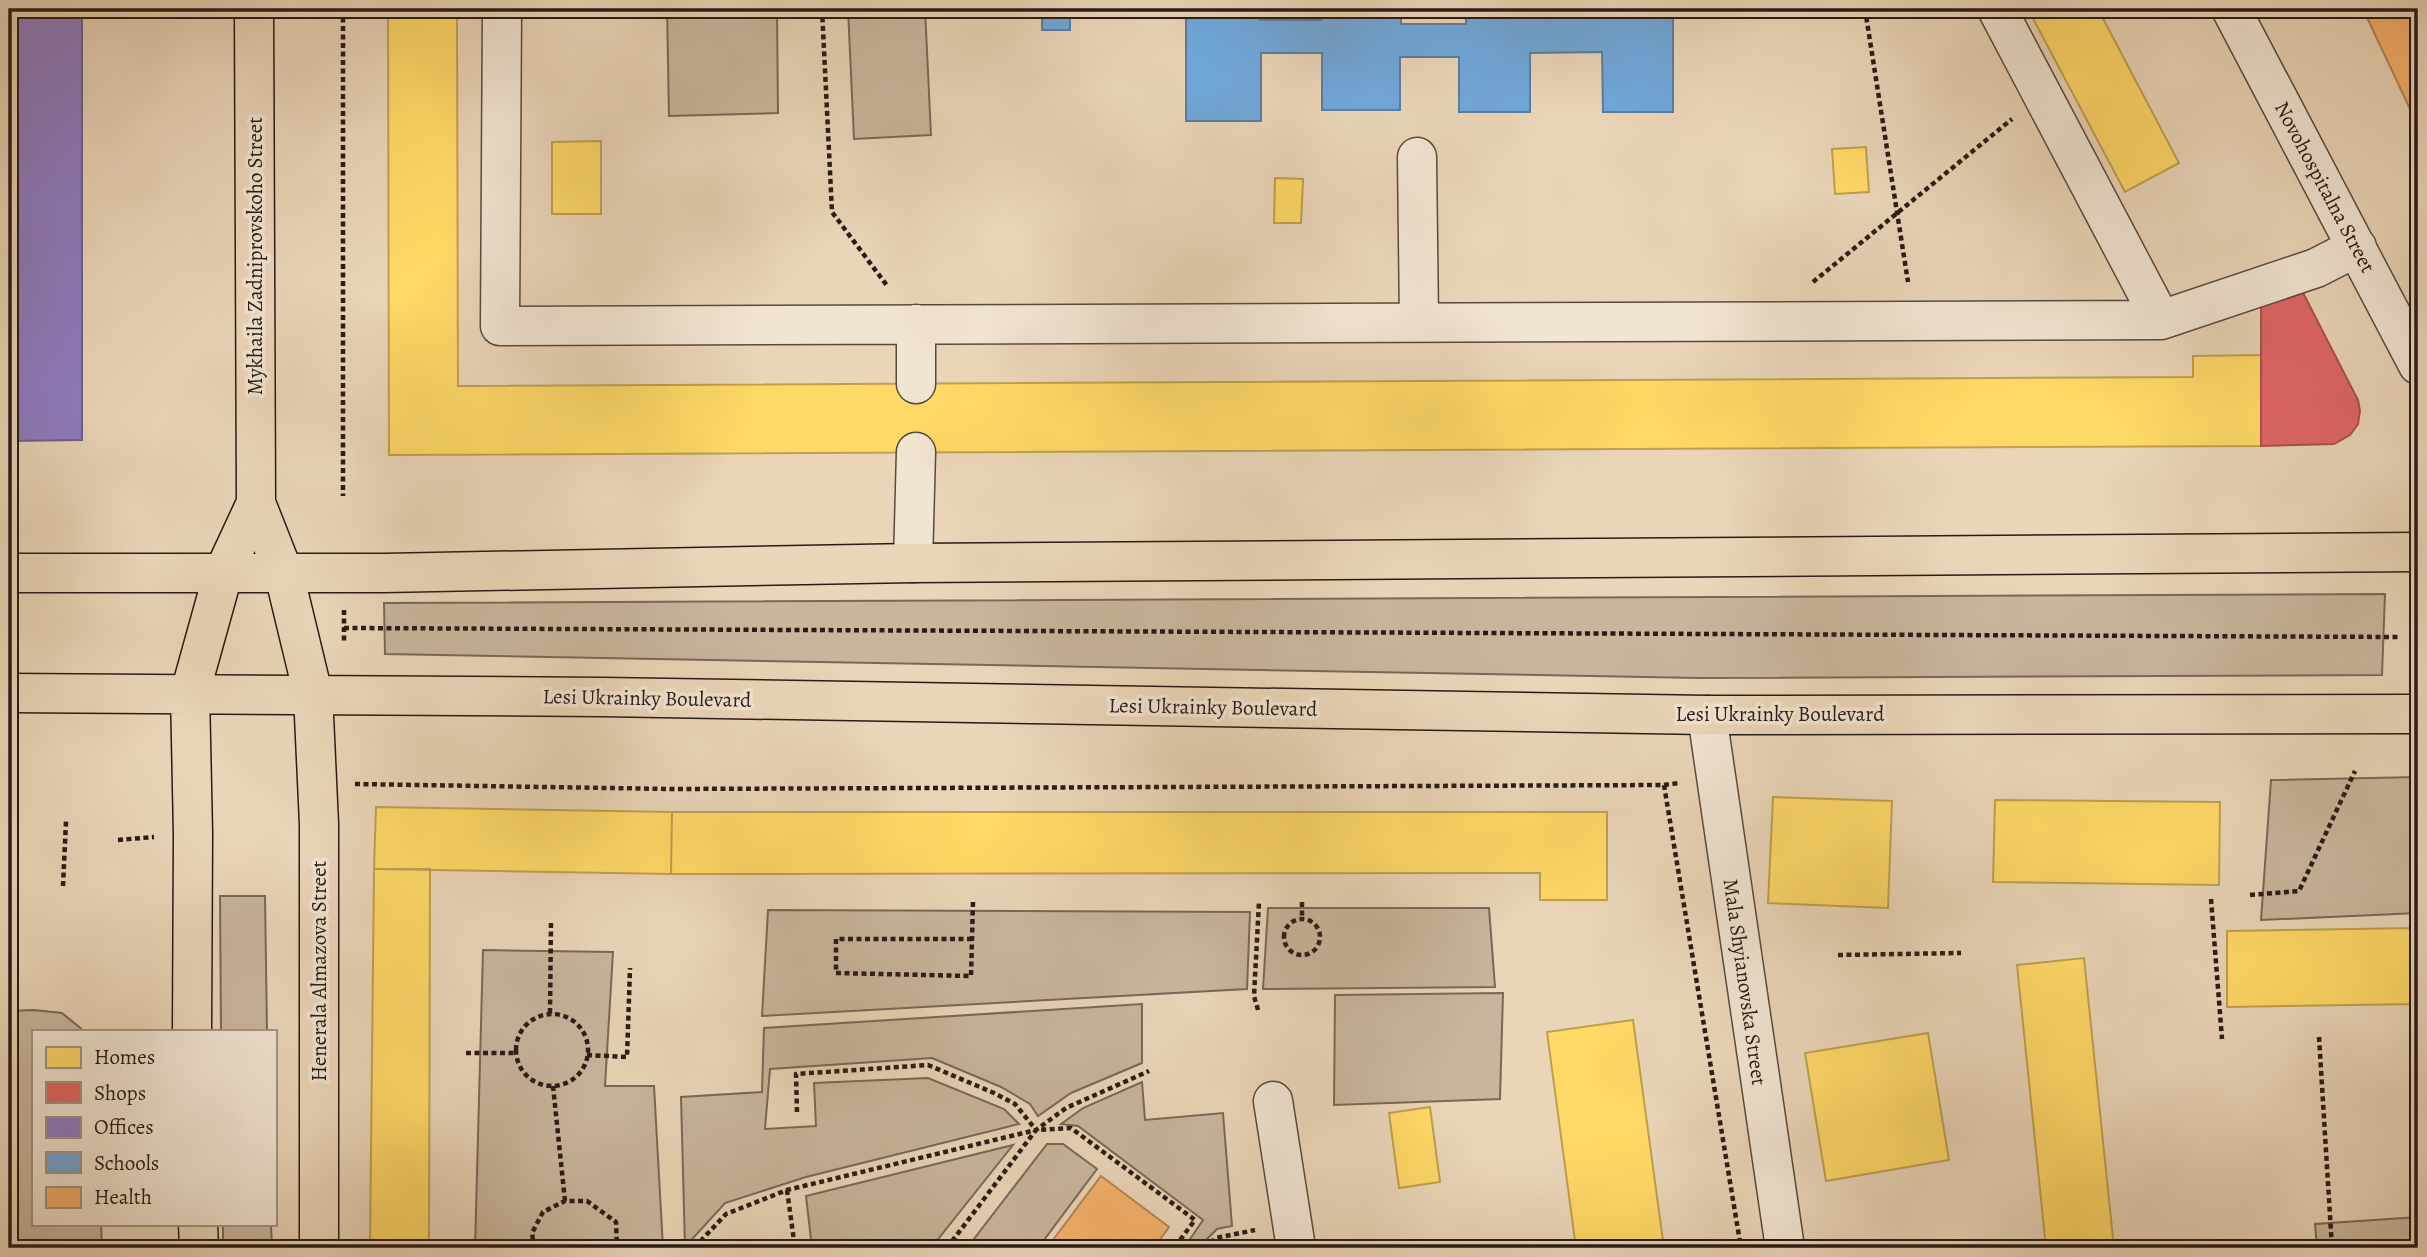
<svg xmlns="http://www.w3.org/2000/svg" width="2427" height="1257" font-family="Alegreya,serif">
<rect width="100%" height="100%" fill="#ead5b8"/>
<filter id="stains"><feTurbulence type="fractalNoise" baseFrequency=".00286" numOctaves="4"/><feColorMatrix values="0 0 0 0 .2 0 0 0 0 .09 0 0 0 0 .02 0 0 0 .5 -.17"/></filter>
<radialGradient id="worn" r=".72"><stop offset=".6" stop-color="#630" stop-opacity="0"/><stop offset="1" stop-color="#630" stop-opacity=".3"/></radialGradient>
<path fill="#c9b59c" stroke="#786859" stroke-width="2" d="M 667,9 L 777,9 L 778,113 L 669,116 Z
M 848,9 L 925,9 L 931,135 L 854,139 Z
M 2385,594 L 2382,675 L 1698,678 L 385,654 L 384,603 Z
M 2418,777 L 2418,913 L 2261,920 L 2271,780 Z
M 220,896 L 265,896 L 267,1031 L 221,1031 Z
M 1268,908 L 1489,908 L 1495,987 L 1263,989 Z
M 768,910 L 1250,912 L 1247,989 L 762,1016 Z
M 483,950 L 613,952 L 605,1086 L 654,1086 L 663,1248 L 475,1248 Z
M 1503,993 L 1500,1099 L 1334,1105 L 1335,995 Z
M 1142,1004 L 1142,1063 L 1071,1093 L 1038,1116 L 1030,1104 L 1001,1087 L 932,1058 L 770,1069 L 765,1129 L 816,1126 L 814,1083 L 928,1078 L 1004,1109 L 1019,1124 L 806,1177 L 725,1203 L 685,1247 L 681,1097 L 762,1092 L 764,1028 Z
M 34,1010 L 62,1013 L 84,1031 L 33,1031 L 33,1224 L 101,1224 L 102,1248 L 9,1248 L 9,1011 Z
M 1142,1082 L 1145,1120 L 1223,1113 L 1232,1226 L 1217,1229 L 1198,1248 L 1184,1248 L 1203,1220 L 1078,1126 L 1061,1124 L 1083,1108 Z
M 1047,1144 L 1063,1144 L 1097,1169 L 1038,1248 L 967,1248 Z
M 1013,1145 L 931,1248 L 812,1248 L 806,1196 Z
M 2418,1217 L 2418,1248 L 2317,1248 L 2315,1224 Z
M 223,1224 L 271,1224 L 272,1248 L 223,1248 Z"/>
<path fill="#ffd966" stroke="#bea04e" stroke-width="2" d="M 388,9 L 457,9 L 458,386 L 2193,377 L 2193,356 L 2261,355 L 2261,446 L 389,455 Z
M 2028,9 L 2098,9 L 2179,163 L 2125,192 Z
M 601,141 L 601,214 L 552,214 L 552,142 Z
M 1866,147 L 1869,192 L 1835,194 L 1832,149 Z
M 1275,178 L 1303,179 L 1301,223 L 1274,223 Z
M 1773,797 L 1892,801 L 1888,908 L 1768,903 Z
M 1995,800 L 2220,802 L 2219,885 L 1993,882 Z
M 376,807 L 672,812 L 671,874 L 374,869 Z
M 672,812 L 1607,812 L 1607,900 L 1540,900 L 1540,873 L 671,874 Z
M 374,869 L 430,869 L 429,1248 L 370,1248 Z
M 2418,928 L 2418,1004 L 2227,1007 L 2227,931 Z
M 2084,958 L 2114,1248 L 2046,1248 L 2017,965 Z
M 1633,1020 L 1664,1248 L 1576,1248 L 1547,1032 Z
M 1928,1033 L 1949,1160 L 1826,1181 L 1805,1053 Z
M 1430,1107 L 1440,1182 L 1399,1188 L 1389,1113 Z"/>
<path fill="#e06666" stroke="#a9504e" stroke-width="2" d="M 2298,283 L 2358,400 L 2360,411 L 2358,424 L 2350,435 L 2334,444 L 2261,446 L 2261,302 Z"/>
<path fill="#8e7cc3" stroke="#6f5f8f" stroke-width="2" d="M 9,9 L 82,9 L 82,440 L 9,441 Z"/>
<path fill="#6fa8dc" stroke="#5a7ea1" stroke-width="2" d="M 1042,9 L 1070,9 L 1070,30 L 1042,30 Z
M 1186,9 L 1260,9 L 1260,20 L 1321,20 L 1321,9 L 1401,9 L 1401,24 L 1466,24 L 1466,9 L 1538,9 L 1539,11 L 1673,9 L 1673,112 L 1603,112 L 1602,52 L 1530,53 L 1530,112 L 1459,112 L 1459,57 L 1400,57 L 1400,110 L 1322,110 L 1322,53 L 1261,53 L 1261,121 L 1186,121 Z"/>
<path fill="#f6b26b" stroke="#b88552" stroke-width="2" d="M 2363,9 L 2418,9 L 2418,126 Z
M 1101,1176 L 1169,1227 L 1154,1248 L 1047,1248 Z"/>
<g fill="none" stroke-linecap="round" stroke-linejoin="round">
<g stroke="#584a3e" stroke-width="41">
<path id="minor" d="M 502,9 L 500,326 L 2161,320 L 2316,268 L 2357,247
M 1997,9 L 2161,320
M 2231,9 L 2418,365
M 1417,157 L 1419,322
M 916,324 L 916,384
M 913,563 L 916,452
M 1707,715 L 1785,1248
M 1273,1101 L 1296,1248"/>
</g>
<g stroke="#281b16" stroke-width="41">
<path id="major" d="M 254,9 L 256,503 L 284,574 L 313,694 L 319,824 L 319,1248
M 9,573 L 384,573 L 913,563 L 2418,552
M 9,693 L 603,697 L 1707,715 L 2418,714
M 192,1031 L 193,834 L 190,693 L 223,574 L 256,503
M 198,1224 L 199,1248"/>
</g>
<path stroke="#281b16" stroke-width="4.5" stroke-dasharray="5 3.5" stroke-linecap="butt" d="M 343,9 L 343,496
M 822,9 L 832,212 L 888,287
M 1865,9 L 1908,282
M 1813,282 L 2012,119
M 344,610 L 344,643
M 344,628 L 2399,637
M 355,784 L 672,789 L 1664,785 L 1679,783
M 1664,785 L 1741,1248
M 118,840 L 154,837
M 63,886 L 66,821
M 2250,895 L 2299,891 L 2355,771
M 2211,899 L 2222,1039
M 1302,902 L 1302,919
M1284 937a18 18 0 1 1 36 0a18 18 0 1 1-36 0Z
M 972,939 L 836,939 L 836,973 L 971,976 L 973,902
M 1838,955 L 1961,953
M 1258,1010 L 1254,996 L 1259,902
M 550,1013 L 551,921
M516 1050a36 36 0 1 1 72 0a36 36 0 1 1-72 0Z
M 2319,1037 L 2332,1248
M 466,1053 L 516,1053
M 587,1055 L 627,1057 L 630,968
M 553,1086 L 565,1201
M 797,1112 L 796,1074 L 928,1065 L 994,1093 L 1015,1104 L 1036,1130
M 787,1190 L 795,1248
M 1159,1241 L 1166,1248
M 534,1248 L 532,1233 L 543,1212 L 565,1201 L 587,1201 L 616,1222 L 617,1248
M 696,1248 L 696,1246 L 726,1214 L 787,1190 L 1036,1130 L 1066,1108 L 1149,1071
M 947,1248 L 1036,1130 L 1071,1128 L 1195,1220 L 1174,1248
M 1204,1248 L 1216,1238 L 1255,1230"/>
<use href="#minor" stroke="#f1e4d1" stroke-width="38"/>
<use href="#major" stroke="#ead5b8" stroke-width="38"/>
</g>
<g text-anchor="middle" dominant-baseline="central" stroke-width="7" stroke-linejoin="round" paint-order="stroke">
<g font-size="21" fill="#281b16" stroke="#f1e4d1">
<text transform="translate(2325 187) rotate(62)">Novohospitalna Street</text>
<text transform="translate(255 256) rotate(-90)">Mykhaila Zadniprovskoho Street</text>
<text transform="translate(647 698) rotate(1)">Lesi Ukrainky Boulevard</text>
<text transform="translate(1213 707) rotate(1)">Lesi Ukrainky Boulevard</text>
<text x="1780" y="714">Lesi Ukrainky Boulevard</text>
<text transform="translate(319 971) rotate(-90)">Henerala Almazova Street</text>
<text transform="translate(1745 982) rotate(82)">Mala Shyianovska Street</text>
</g>
</g>
<rect width="2427" height="1257" fill="none" stroke="#ead5b8" stroke-width="35"/>
<rect x="10" y="10" width="2406" height="1236" fill="none" stroke="#281b16" stroke-width="3.5"/>
<rect x="18" y="18" width="2392" height="1222" fill="none" stroke="#281b16" stroke-width="2"/>
<rect x="32" y="1030" width="245" height="196" fill="#f1e4d1" stroke="#a19486" stroke-width="2"/>
<rect x="46" y="1047" width="35" height="21" fill="#ffd966" stroke="#a19486" stroke-width="2"/>
<text x="94" y="1064" font-size="21" fill="#281b16">Homes</text>
<rect x="46" y="1082" width="35" height="21" fill="#e06666" stroke="#a19486" stroke-width="2"/>
<text x="94" y="1100" font-size="21" fill="#281b16">Shops</text>
<rect x="46" y="1117" width="35" height="21" fill="#8e7cc3" stroke="#a19486" stroke-width="2"/>
<text x="94" y="1134" font-size="21" fill="#281b16">Offices</text>
<rect x="46" y="1152" width="35" height="21" fill="#6fa8dc" stroke="#a19486" stroke-width="2"/>
<text x="94" y="1170" font-size="21" fill="#281b16">Schools</text>
<rect x="46" y="1187" width="35" height="21" fill="#f6b26b" stroke="#a19486" stroke-width="2"/>
<text x="94" y="1204" font-size="21" fill="#281b16">Health</text>
<rect width="100%" height="100%" filter="url(#stains)"/>
<rect width="100%" height="100%" fill="url(#worn)"/>
</svg>
